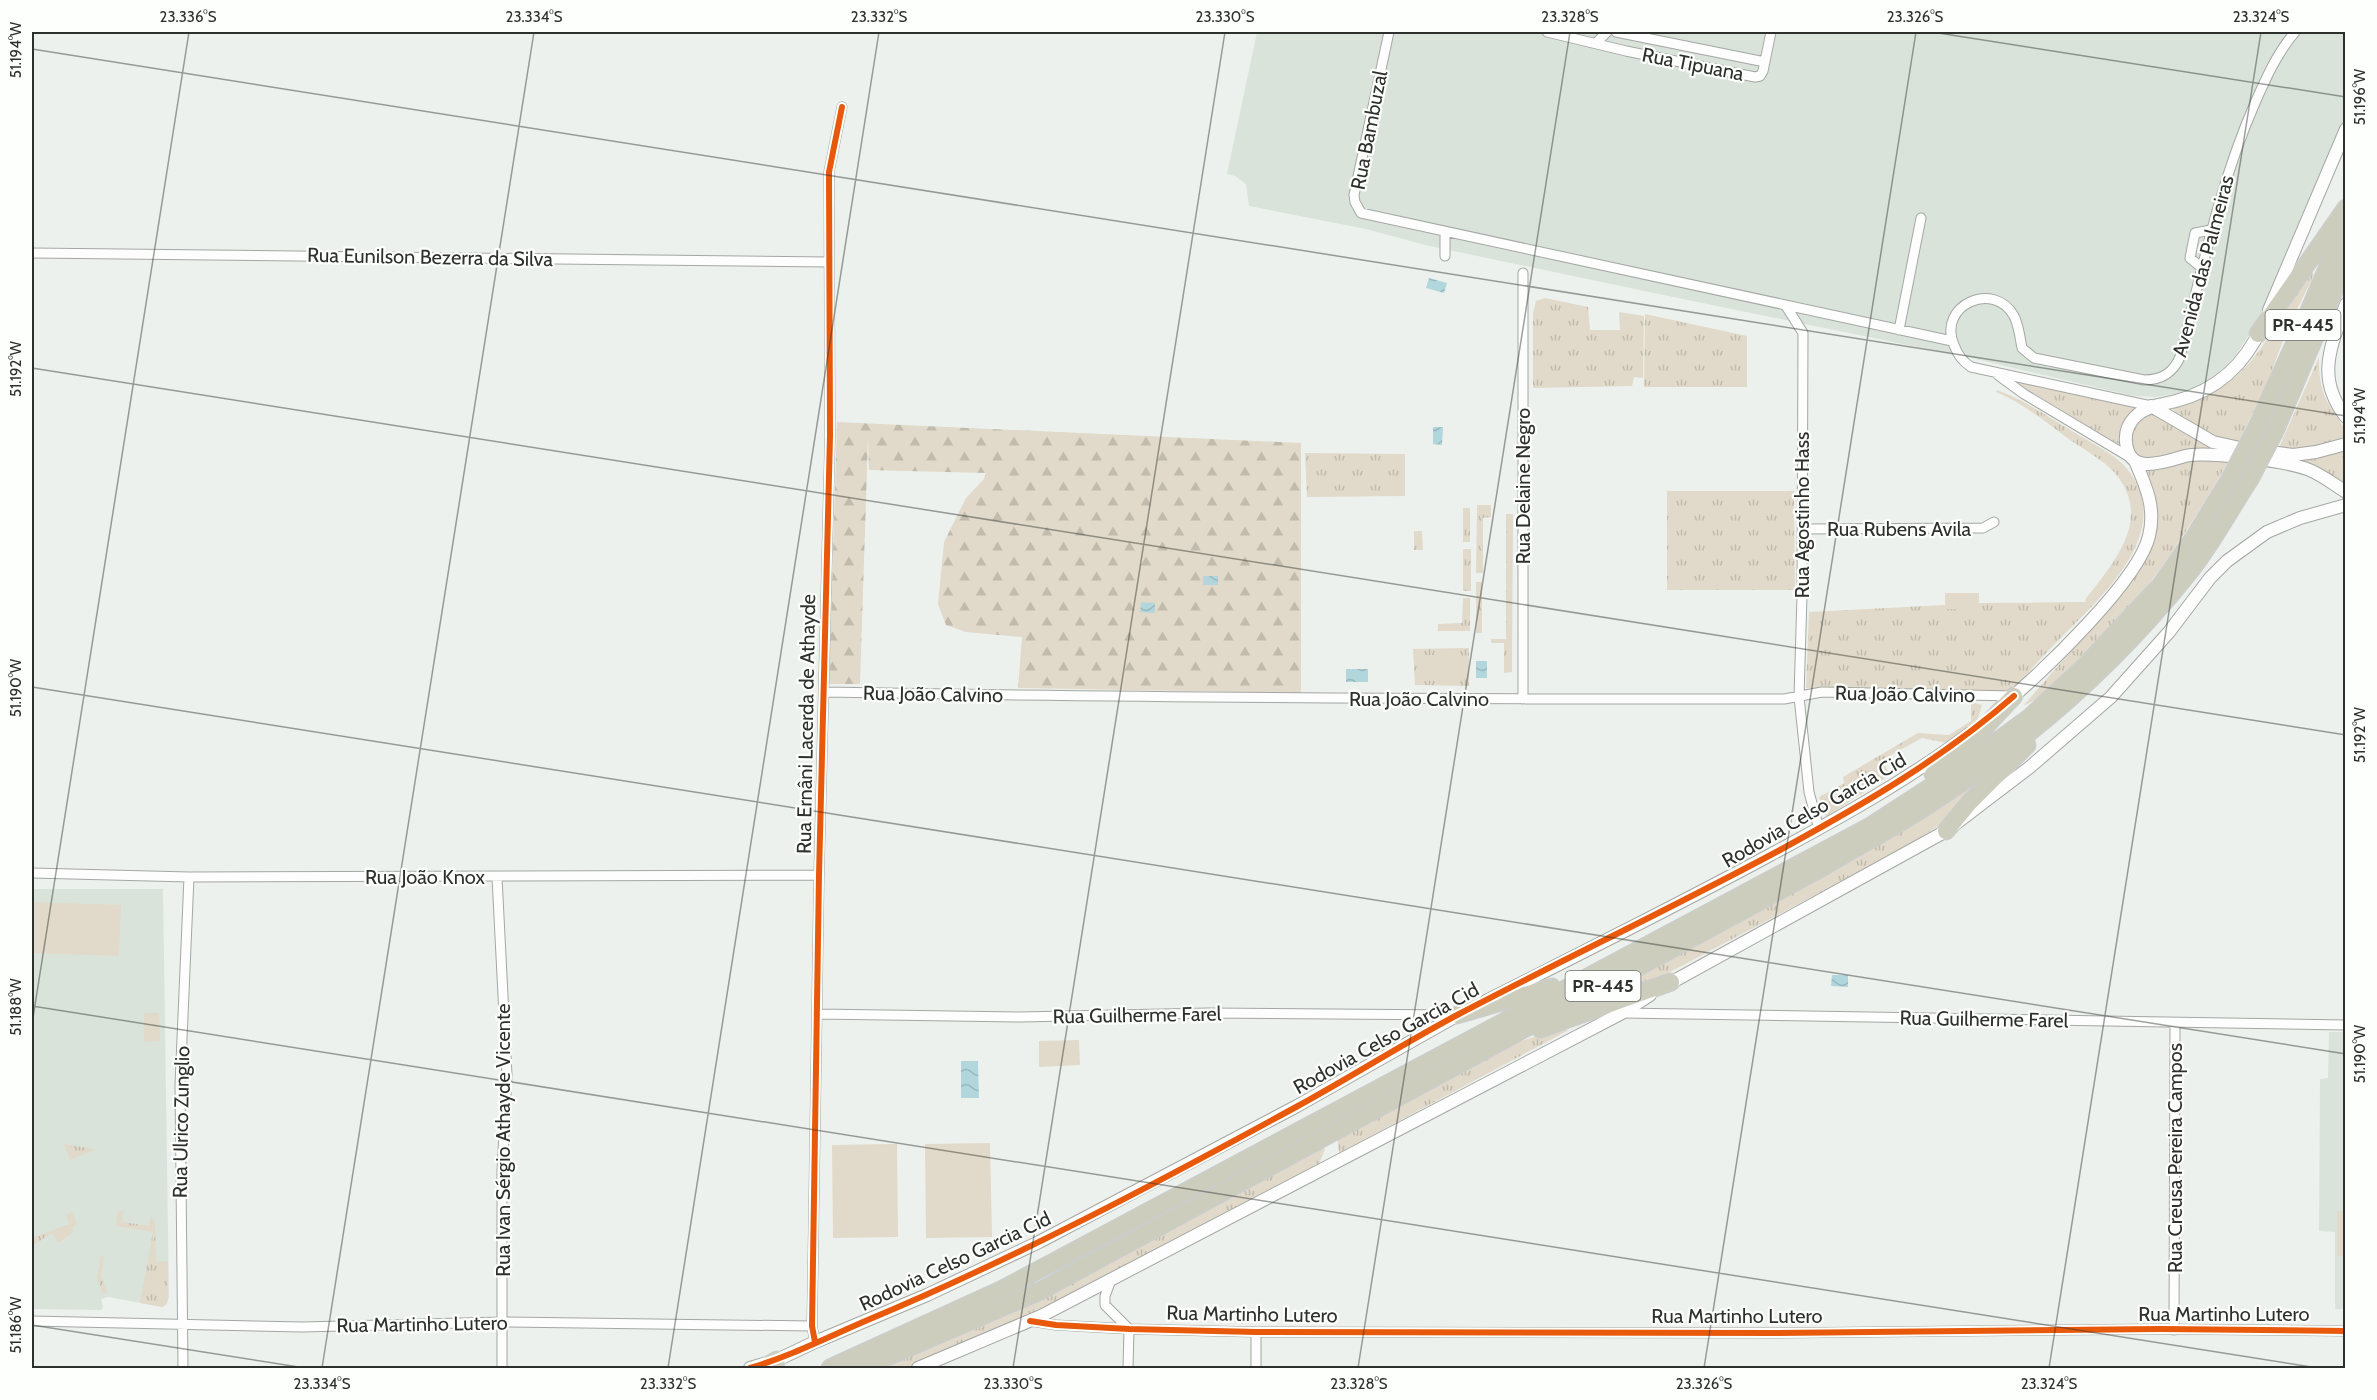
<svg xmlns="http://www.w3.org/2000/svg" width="2377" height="1400" font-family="Cabin,sans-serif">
<defs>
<pattern id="grass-tufts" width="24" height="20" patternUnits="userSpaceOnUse" patternTransform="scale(1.5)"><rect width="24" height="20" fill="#e1d9c9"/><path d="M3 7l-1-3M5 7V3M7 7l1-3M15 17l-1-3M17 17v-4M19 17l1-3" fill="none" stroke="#c1bbad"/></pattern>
<pattern id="forest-firs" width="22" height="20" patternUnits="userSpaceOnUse" patternTransform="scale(1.5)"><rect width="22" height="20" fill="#e1d9c9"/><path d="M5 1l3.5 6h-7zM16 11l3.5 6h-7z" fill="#c1bbad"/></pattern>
<pattern id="water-waves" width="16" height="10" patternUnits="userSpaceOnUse" patternTransform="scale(1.5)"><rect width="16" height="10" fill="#b1d6dc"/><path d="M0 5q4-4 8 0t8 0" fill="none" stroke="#99b8bd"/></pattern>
</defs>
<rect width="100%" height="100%" fill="#edf1ed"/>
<path fill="#dae3da" d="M 1257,32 L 2345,32 L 2345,119 L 2268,299 L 2252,330 L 2236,355 L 2219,372 L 2201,385 L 2179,393 L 2156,397 L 2133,396 L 1971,358 L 1697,302 L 1425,245 L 1366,229 L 1249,206 L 1246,184 L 1235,176 L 1227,174 Z
M 32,889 L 163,889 L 169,1297 L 167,1304 L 163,1307 L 108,1297 L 101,1299 L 103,1308 L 101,1310 L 32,1309 Z
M 2329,1032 L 2345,1032 L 2345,1309 L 2335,1309 L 2335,1232 L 2319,1231 L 2320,1079 L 2328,1078 Z"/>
<path fill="url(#grass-tufts)" d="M 2309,272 L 2314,273 L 2311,281 L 2287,330 L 2266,386 L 2238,443 L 2215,437 L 2174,411 L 2173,408 C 2256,386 2265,335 2309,272 Z
M 1545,298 L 1588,307 L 1590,330 L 1620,330 L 1619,312 L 1644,316 L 1643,378 L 1634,377 L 1632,386 L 1533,388 L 1533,314 L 1536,301 Z
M 1645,314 L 1747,336 L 1747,387 L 1644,387 Z
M 2319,357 C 2319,375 2320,389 2329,405 C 2337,418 2345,424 2345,439 C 2324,447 2301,450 2278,450 Z
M 2019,381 L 2135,408 L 2122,446 L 2021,386 Z
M 1997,390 C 2025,400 2051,419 2077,434 C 2094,445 2116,454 2128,470 C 2179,535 2092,605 2051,648 C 2037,662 2024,677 2011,692 L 1806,688 L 1809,612 L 1984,603 L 2086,602 L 2085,600 C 2113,563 2154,520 2115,473 C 2103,460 2085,450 2070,440 C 2047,423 2023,403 1996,392 Z
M 2151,414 L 2156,414 L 2211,447 C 2205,449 2199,449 2193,450 C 2176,453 2160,464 2143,457 C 2121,449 2134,420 2151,414 Z
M 2345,450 L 2345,488 L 2298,459 L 2325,456 Z
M 1305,453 L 1405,454 L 1405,496 L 1307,497 Z
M 2215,459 L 2228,462 C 2183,541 2122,632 2050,688 C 2042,694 2033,703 2024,705 L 2121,593 L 2153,543 L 2156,531 L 2157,509 L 2152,485 L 2145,470 L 2159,470 L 2193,460 Z
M 1667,491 L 1794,491 L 1795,590 L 1667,590 Z
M 1477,505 L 1491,505 L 1491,517 L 1483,518 L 1483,573 L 1476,573 Z
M 1463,508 L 1470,508 L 1470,542 L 1463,542 Z
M 1506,514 L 1513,514 L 1512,672 L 1504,673 L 1504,643 L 1491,643 L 1491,639 L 1506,639 Z
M 1414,531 L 1422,531 L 1423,550 L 1414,550 Z
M 1463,549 L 1471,549 L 1471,591 L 1463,591 Z
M 1476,582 L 1482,582 L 1482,633 L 1476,633 Z
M 1463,598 L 1470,598 L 1470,631 L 1438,631 L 1438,624 L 1462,623 Z
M 1469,648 L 1469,686 L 1415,685 L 1413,649 Z
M 1971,702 L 1982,705 L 1977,722 L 1947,743 L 1922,738 L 1882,760 L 1890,775 L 1826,817 L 1819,797 L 1844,783 L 1843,777 L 1918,733 L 1949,735 L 1971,721 Z
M 1995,769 L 1947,820 L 1904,848 L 1638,989 L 1551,1023 Z
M 1554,1030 L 1569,1030 L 1339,1153 L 1337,1136 L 1510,1045 Z
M 64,1144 L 94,1149 L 97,1149 L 70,1160 Z
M 1322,1145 L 1325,1149 L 1319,1164 L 1088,1285 L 995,1331 L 907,1368 L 869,1368 Z
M 118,1211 L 123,1211 L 122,1222 L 149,1226 L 151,1216 L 155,1222 L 156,1262 L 168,1261 L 168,1300 L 163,1307 L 140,1303 L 153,1232 L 116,1226 Z
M 72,1212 L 77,1223 L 73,1227 L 73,1233 L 58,1243 L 52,1233 L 32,1246 L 32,1238 L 69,1224 L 66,1215 Z
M 101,1256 L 104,1257 L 101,1275 L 107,1292 L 103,1294 L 97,1277 Z"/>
<path fill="url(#forest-firs)" d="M 837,422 L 1301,443 L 1301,693 L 1018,688 L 1022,637 L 966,632 L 946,625 L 938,604 L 944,542 L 966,498 L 984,479 L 986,473 L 869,470 L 868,437 L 860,684 L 829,684 Z"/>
<path fill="#e1d9c9" d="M 1945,593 L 1979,593 L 1979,609 L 1945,609 Z
M 1421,655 L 1462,655 L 1461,680 L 1421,681 Z
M 32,902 L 121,905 L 119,956 L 32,953 Z
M 144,1013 L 159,1013 L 160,1041 L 144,1042 Z
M 1079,1040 L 1080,1065 L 1039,1067 L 1039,1041 Z
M 990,1143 L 992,1237 L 926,1238 L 925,1144 Z
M 897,1144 L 898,1237 L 833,1238 L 832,1145 Z
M 2337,1211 L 2345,1211 L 2345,1256 L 2337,1256 Z"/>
<path fill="url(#water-waves)" d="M 1429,278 L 1447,283 L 1444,293 L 1426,288 Z
M 1433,427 L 1443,427 L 1442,445 L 1433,444 Z
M 1203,576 L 1218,576 L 1218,585 L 1203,585 Z
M 1141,602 L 1155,603 L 1155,613 L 1140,612 Z
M 1476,661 L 1487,661 L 1487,678 L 1476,678 Z
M 1346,669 L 1368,669 L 1368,682 L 1346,682 Z
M 1832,975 L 1848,975 L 1848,987 L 1831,986 Z
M 961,1061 L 978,1061 L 979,1098 L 961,1098 Z"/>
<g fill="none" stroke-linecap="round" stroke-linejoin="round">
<g stroke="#a4a7a4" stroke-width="11">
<path id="street" d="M 1389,32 L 1354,195 L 1355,202 L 1361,213 L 1952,341
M 1547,32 L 1626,51 L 1755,77 L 1760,76 L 1763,71 L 1771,32
M 1616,32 L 1765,62
M 1596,43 L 1607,32
M 1445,233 L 1445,256
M 32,253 L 829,262
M 2202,268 L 2190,258 L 2195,233 L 2211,230
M 1786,306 L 1803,333 L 1802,595 L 1799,697 L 1809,792 L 1819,829
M 1899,330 L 1921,218
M 1998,375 L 2024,394 L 2131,458
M 2151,406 L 1971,367 C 1962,361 1958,355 1954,345 C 1937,305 1994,280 2014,316 C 2019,326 2020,338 2022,348 L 2034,358 L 2144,380 C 2162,380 2173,373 2180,357 C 2202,270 2219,185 2255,103 C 2266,78 2277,53 2295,32
M 1803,529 L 1983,528 L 1994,522
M 824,692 C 1144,698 1464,699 1784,699 L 1822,692 L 2014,696
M 1523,699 L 1523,273
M 32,873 L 189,877 L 819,875
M 497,877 L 507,1075 L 502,1171 L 502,1368
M 1622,1013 L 2346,1025
M 818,1014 L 1020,1017 L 1209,1013 L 1457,1015
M 1111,1280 L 1105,1296 L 1105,1305 L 1129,1329
M 32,1321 L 302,1327 L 502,1322 L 812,1326
M 1030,1321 L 1056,1325 L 1129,1329 L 1256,1332 L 1775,1333 L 2161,1329 L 2346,1331
M 2174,1330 L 2175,1023
M 1256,1332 L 1256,1368
M 815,1342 L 812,1326 L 819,875 L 830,436 L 829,172 L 842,107
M 183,1368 L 180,1085 L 189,877
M 1128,1368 L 1129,1329"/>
</g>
<g stroke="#a4a7a4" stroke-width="14">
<path id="secondary" d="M 2346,304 C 2331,346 2315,378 2346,417
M 2269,310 L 2346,129
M 2262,326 C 2245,365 2217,390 2176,401 C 2161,405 2147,405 2135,417 C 2128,424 2125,432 2126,442 C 2129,476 2164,462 2185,456 C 2205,451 2286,461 2307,469 C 2321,474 2333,484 2346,492
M 2151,406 L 2213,442 L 2240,448 L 2293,455 L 2316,452 L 2346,444
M 2009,700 C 2045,669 2139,580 2149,536 C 2156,508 2146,486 2135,461
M 1665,986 L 1946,831 L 2030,767 L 2111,697 L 2169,632 L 2210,578 L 2227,561 L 2267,532 L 2300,518 L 2346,505
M 1486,1001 C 1581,953 1676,906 1770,855 C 1839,818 1906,781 1969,734
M 750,1368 L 777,1360 L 815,1342 L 927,1295 L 1039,1242 L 1297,1106 L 1465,1011
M 918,1368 L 1041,1316 L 1622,1013 L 1650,995"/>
</g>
<g stroke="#cbcdcb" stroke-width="19">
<path id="highway" d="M 2258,334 L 2346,208
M 2258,425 L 2306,318 L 2346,224
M 2275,431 L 2346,263
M 1933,774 L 1970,743 L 2014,696
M 1946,831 L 1970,802 L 2027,745
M 1457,1015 L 1552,987
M 1540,1029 L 1671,982
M 763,1368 L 777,1360
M 830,1368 L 1001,1290 L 1869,827 L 1963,766 L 2029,718 L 2084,667 L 2160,586 L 2195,536 L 2231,477
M 861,1368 L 1040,1291 L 1823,867 C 1861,844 1901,824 1937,799 C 2032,738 2116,663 2187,575 C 2211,546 2229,511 2250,479"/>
</g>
<use href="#street" stroke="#fcfdfc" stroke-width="9"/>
<use href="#secondary" stroke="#fcfdfc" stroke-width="12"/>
<use href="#highway" stroke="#cdcdbe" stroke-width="16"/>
<g stroke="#cbcdcb" stroke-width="19" stroke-linecap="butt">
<path id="highway-bridge" d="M 2231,477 L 2258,425
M 2250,479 L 2275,431"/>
</g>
<use href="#highway-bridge" stroke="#cdcdbe" stroke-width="16"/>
<g stroke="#fcfffc" stroke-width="10">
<path id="cycleway" d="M 1030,1321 L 1056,1325 L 1129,1329 L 1256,1332 L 1775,1333 L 2161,1329 L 2346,1331
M 815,1342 L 812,1326 L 819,875 L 830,436 L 829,172 L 842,107
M 750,1368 C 791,1356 830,1336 870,1319 C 1016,1258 1157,1183 1296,1107 C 1351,1077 1404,1043 1459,1014 C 1566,958 1674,907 1780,850 C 1864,804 1942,759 2014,696"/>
</g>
<use href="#cycleway" stroke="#e8590c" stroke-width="6"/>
</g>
<path fill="none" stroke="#2d302d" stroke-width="1.5" stroke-opacity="0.45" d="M 1932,32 L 2346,97M 32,49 L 2346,416M 32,368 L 2346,735M 32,687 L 2346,1054M 32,1006 L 2318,1368M 32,1024 L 189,32M 32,1325 L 305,1368M 322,1368 L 534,32M 668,1368 L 879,32M 1013,1368 L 1225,32M 1358,1368 L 1570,32M 1704,1368 L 1916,32M 2049,1368 L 2261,32"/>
<g text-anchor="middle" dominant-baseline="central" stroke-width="4.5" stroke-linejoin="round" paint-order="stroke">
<g fill="#fcfffc" stroke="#6b6e6b" stroke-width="1.5">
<rect x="2265.5" y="310" width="75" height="30" rx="4.5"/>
<rect x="1565.5" y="971" width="75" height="30" rx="4.5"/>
</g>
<g font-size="18" font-weight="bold" fill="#2d302d">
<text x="2303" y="325">PR-445</text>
<text x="1603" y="986">PR-445</text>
</g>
<g font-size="20" fill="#2d302d" stroke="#fcfffc">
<text transform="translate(1693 64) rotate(11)">Rua Tipuana</text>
<text transform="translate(1369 130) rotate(-79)">Rua Bambuzal</text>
<text transform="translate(430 257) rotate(1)">Rua Eunilson Bezerra da Silva</text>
<text transform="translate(2203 266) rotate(-75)">Avenida das Palmeiras</text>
<text transform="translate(1523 486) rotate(-90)">Rua Delaine Negro</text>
<text transform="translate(1802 515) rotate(-90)">Rua Agostinho Hass</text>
<text x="1899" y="529">Rua Rubens Avila</text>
<text transform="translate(933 694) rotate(1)">Rua João Calvino</text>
<text transform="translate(1905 694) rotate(1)">Rua João Calvino</text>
<text x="1419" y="699">Rua João Calvino</text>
<text transform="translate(806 724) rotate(-89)">Rua Ernâni Lacerda de Athayde</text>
<text transform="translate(1814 810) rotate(-30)">Rodovia Celso Garcia Cid</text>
<text x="425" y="877">Rua João Knox</text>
<text transform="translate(1137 1015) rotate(-1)">Rua Guilherme Farel</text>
<text transform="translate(1984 1019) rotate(1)">Rua Guilherme Farel</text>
<text transform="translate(1386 1038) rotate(-29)">Rodovia Celso Garcia Cid</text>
<text transform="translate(181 1122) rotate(-89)">Rua Ulrico Zunglio</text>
<text transform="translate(503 1140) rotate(-90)">Rua Ivan Sérgio Athayde Vicente</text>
<text transform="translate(2175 1158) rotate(-90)">Rua Creusa Pereira Campos</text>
<text transform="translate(955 1261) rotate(-25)">Rodovia Celso Garcia Cid</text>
<text transform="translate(1252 1314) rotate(1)">Rua Martinho Lutero</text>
<text x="2224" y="1314">Rua Martinho Lutero</text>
<text x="1737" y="1316">Rua Martinho Lutero</text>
<text transform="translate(422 1324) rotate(-1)">Rua Martinho Lutero</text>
</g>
</g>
<rect width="2377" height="1400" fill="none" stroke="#fcfffc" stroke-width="66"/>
<rect x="33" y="33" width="2311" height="1334" fill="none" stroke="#2d302d" stroke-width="2"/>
<g font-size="15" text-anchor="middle" fill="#2d302d">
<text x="188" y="22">23.336°S</text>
<text x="534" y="22">23.334°S</text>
<text x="879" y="22">23.332°S</text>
<text x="1225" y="22">23.330°S</text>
<text x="1570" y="22">23.328°S</text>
<text x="1915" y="22">23.326°S</text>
<text x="2261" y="22">23.324°S</text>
<text transform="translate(16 50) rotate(-90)" y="5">51.194°W</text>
<text transform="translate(2360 97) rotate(-90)" y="5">51.196°W</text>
<text transform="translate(16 369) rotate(-90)" y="5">51.192°W</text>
<text transform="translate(2360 416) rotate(-90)" y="5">51.194°W</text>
<text transform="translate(16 688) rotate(-90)" y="5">51.190°W</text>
<text transform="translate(2360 735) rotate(-90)" y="5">51.192°W</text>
<text transform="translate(16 1007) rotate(-90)" y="5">51.188°W</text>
<text transform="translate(2360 1054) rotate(-90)" y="5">51.190°W</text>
<text transform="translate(16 1325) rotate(-90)" y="5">51.186°W</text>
<text x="322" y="1389">23.334°S</text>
<text x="668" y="1389">23.332°S</text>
<text x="1013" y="1389">23.330°S</text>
<text x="1359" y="1389">23.328°S</text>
<text x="1704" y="1389">23.326°S</text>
<text x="2049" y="1389">23.324°S</text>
</g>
</svg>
